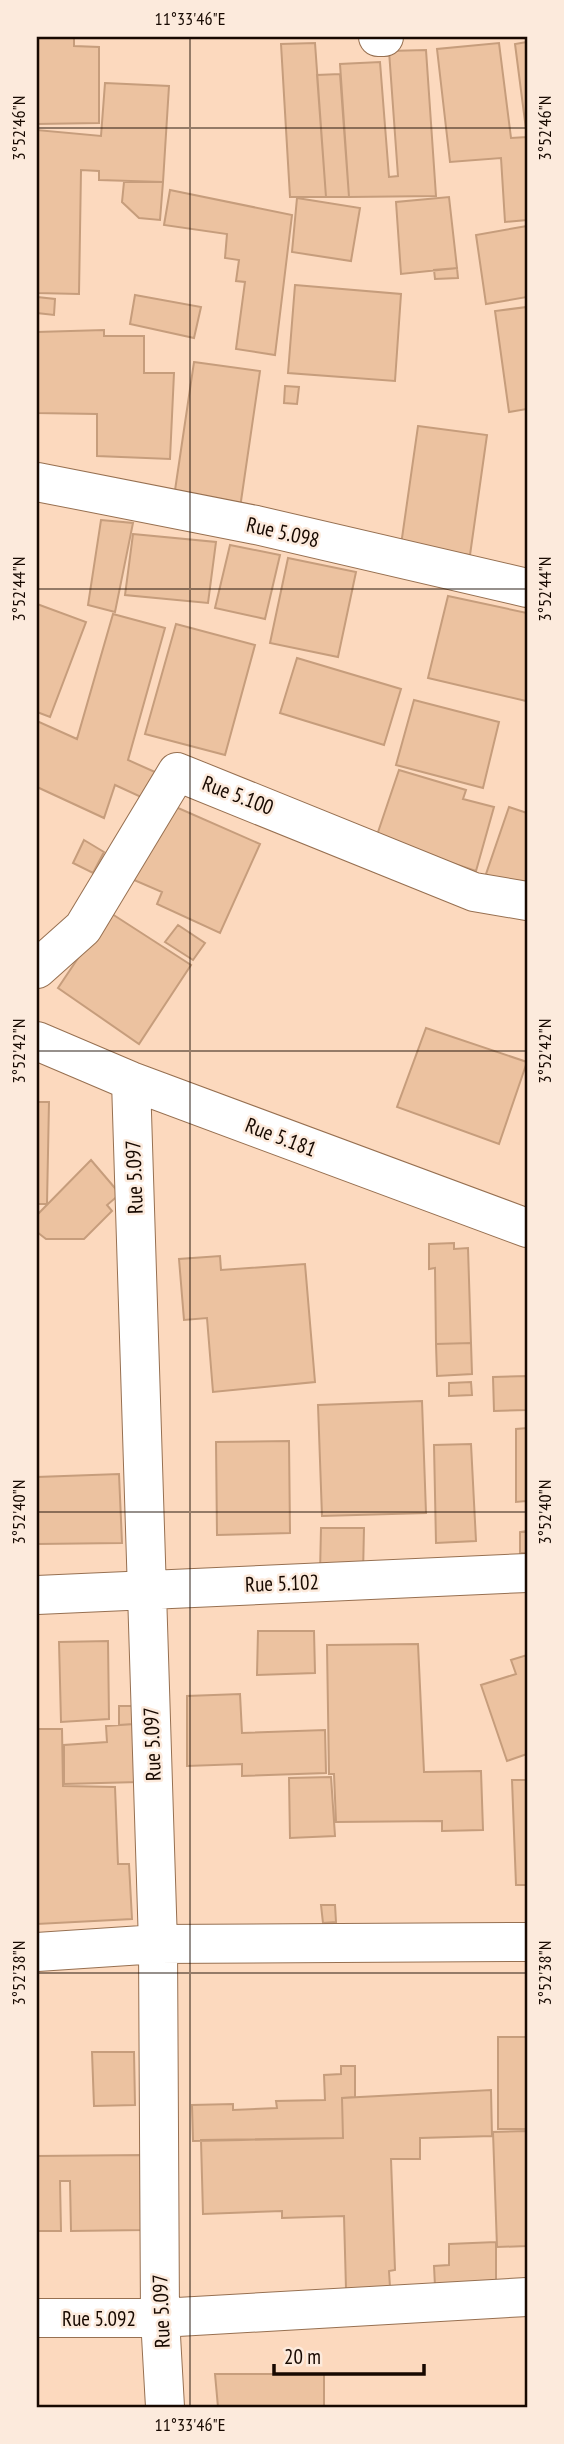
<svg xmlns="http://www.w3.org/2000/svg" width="564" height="2444" font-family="'PT Sans Narrow',sans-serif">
<rect width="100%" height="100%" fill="#fcd9be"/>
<path fill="#ecc2a0" stroke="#c69d7c" stroke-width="2" d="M 37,37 L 74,37 L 74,46 L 99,47 L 99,123 L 37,124 Z
M 527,42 L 527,220 L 505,222 L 501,158 L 450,162 L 437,49 L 499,43 L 511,138 L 527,137 L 515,44 Z
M 315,43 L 326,197 L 290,197 L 281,44 Z
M 426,50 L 436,196 L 349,197 L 340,64 L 380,62 L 389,177 L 398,176 L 389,51 Z
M 340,74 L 349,197 L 326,197 L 317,75 Z
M 105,83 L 169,86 L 163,182 L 99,180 L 99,171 L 81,170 L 79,294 L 37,293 L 37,130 L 101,136 Z
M 124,182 L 163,182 L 160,220 L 139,218 L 122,202 Z
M 170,190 L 292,215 L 275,355 L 236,349 L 245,282 L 236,281 L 239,260 L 225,258 L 227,234 L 164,225 Z
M 449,197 L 457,268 L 401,274 L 396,202 Z
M 297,198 L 360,208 L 351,261 L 292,252 Z
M 527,226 L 527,297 L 486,304 L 476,235 Z
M 457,268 L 458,278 L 435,279 L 434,270 Z
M 295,285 L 401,294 L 395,381 L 288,373 Z
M 135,295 L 201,307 L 194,338 L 130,324 Z
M 37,297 L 55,299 L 54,315 L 37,313 Z
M 527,307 L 527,409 L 509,412 L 495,311 Z
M 104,330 L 104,336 L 144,336 L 144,373 L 174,373 L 170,459 L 97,456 L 97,414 L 37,413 L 37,332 Z
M 194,362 L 260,371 L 240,508 L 174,497 Z
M 285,386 L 299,387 L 297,404 L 284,403 Z
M 418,426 L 487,435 L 470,555 L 401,545 Z
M 101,520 L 133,523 L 115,612 L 88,605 Z
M 133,534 L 216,542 L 208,603 L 125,595 Z
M 230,545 L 280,555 L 265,619 L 215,608 Z
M 288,558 L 356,572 L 338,657 L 270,643 Z
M 448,596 L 527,613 L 526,701 L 428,678 Z
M 37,604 L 86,622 L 50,717 L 37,712 Z
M 113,614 L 165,628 L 128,760 L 155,772 L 141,797 L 115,785 L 104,818 L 37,787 L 37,721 L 77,739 Z
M 176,624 L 255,645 L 225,755 L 145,734 Z
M 297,658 L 401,689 L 384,745 L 280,713 Z
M 414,700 L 499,722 L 483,788 L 396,765 Z
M 399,770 L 466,790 L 463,799 L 494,807 L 476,871 L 376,838 Z
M 169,804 L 260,844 L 220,933 L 157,904 L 162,892 L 134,880 Z
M 509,807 L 527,813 L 527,895 L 484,880 Z
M 84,840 L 104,852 L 93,873 L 73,863 Z
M 109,912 L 191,965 L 139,1044 L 58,988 Z
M 178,925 L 205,943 L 193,960 L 165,942 Z
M 426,1028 L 527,1062 L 499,1144 L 397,1107 Z
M 37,1102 L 49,1102 L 47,1204 L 37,1204 Z
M 91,1160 L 120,1194 L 107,1205 L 112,1211 L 84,1239 L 46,1239 L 37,1232 L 37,1215 Z
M 454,1243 L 454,1249 L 468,1248 L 471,1343 L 436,1344 L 435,1268 L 429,1269 L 429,1244 Z
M 220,1256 L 221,1270 L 305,1264 L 315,1382 L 213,1392 L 207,1318 L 184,1320 L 179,1259 Z
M 471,1343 L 472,1374 L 437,1376 L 436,1344 Z
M 527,1376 L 527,1410 L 494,1411 L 493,1377 Z
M 471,1382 L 472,1395 L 449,1396 L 449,1383 Z
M 422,1401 L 426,1513 L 322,1516 L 318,1405 Z
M 527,1428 L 527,1553 L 520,1553 L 520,1532 L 527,1531 L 526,1501 L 516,1502 L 516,1429 Z
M 289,1441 L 290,1533 L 217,1535 L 216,1442 Z
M 471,1444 L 476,1541 L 436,1543 L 434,1445 Z
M 119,1474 L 122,1543 L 37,1544 L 37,1477 Z
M 321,1528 L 364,1528 L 363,1574 L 320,1573 Z
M 258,1631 L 314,1631 L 315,1673 L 257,1675 Z
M 108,1641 L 109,1719 L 61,1722 L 59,1642 Z
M 418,1644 L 424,1772 L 481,1771 L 483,1830 L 442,1831 L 442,1821 L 336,1822 L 334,1774 L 329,1774 L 327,1645 Z
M 527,1655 L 527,1754 L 507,1761 L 481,1685 L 516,1674 L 511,1660 Z
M 240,1694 L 242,1733 L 325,1730 L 326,1773 L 242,1776 L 242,1764 L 187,1766 L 187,1696 Z
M 119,1706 L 132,1706 L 133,1724 L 119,1725 Z
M 135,1724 L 138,1782 L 64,1784 L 64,1745 L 107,1742 L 106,1726 Z
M 37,1729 L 62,1729 L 63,1786 L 115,1787 L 118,1864 L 129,1864 L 132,1919 L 37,1924 Z
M 331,1777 L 335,1836 L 290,1838 L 289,1778 Z
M 512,1780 L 527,1780 L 527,1885 L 516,1885 Z
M 321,1905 L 335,1905 L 336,1922 L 323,1923 Z
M 498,2037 L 527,2037 L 527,2129 L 498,2129 Z
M 92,2052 L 134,2052 L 135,2105 L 94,2106 Z
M 341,2066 L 355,2066 L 355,2097 L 342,2098 L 343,2138 L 193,2141 L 192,2105 L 233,2104 L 233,2110 L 277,2108 L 276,2101 L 325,2100 L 324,2075 L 341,2074 Z
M 491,2090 L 492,2136 L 420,2138 L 420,2159 L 391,2159 L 395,2270 L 389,2271 L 390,2287 L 346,2289 L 344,2216 L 282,2218 L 282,2211 L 203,2214 L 201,2140 L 343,2138 L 342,2098 Z
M 527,2131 L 527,2246 L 497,2247 L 493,2132 Z
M 143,2155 L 144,2230 L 71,2231 L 70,2181 L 60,2181 L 61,2231 L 37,2231 L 37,2156 Z
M 496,2242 L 496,2284 L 435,2286 L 434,2266 L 449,2265 L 449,2244 Z
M 215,2374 L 324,2374 L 324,2407 L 218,2407 Z"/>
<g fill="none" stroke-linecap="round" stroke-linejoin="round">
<g stroke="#977051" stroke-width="40">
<path id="minor" d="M 378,37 L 384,37
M 37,482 L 256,525 L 527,588
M 37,969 L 83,928 L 177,772 L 474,892 L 527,901
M 37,1041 L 131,1081 L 527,1228
M 131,1081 L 158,1944 L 160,2318 L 165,2407
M 37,1595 L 527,1573
M 37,1952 L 158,1944 L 527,1942
M 37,2318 L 160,2318 L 527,2297"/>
</g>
<use href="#minor" stroke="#fff" stroke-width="38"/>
</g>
<path fill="none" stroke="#170901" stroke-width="2" stroke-opacity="0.45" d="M 190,37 L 190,2407M 37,128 L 527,128M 37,589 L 527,589M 37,1051 L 527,1051M 37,1512 L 527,1512M 37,1973 L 527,1973"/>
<g text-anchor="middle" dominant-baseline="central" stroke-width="5" stroke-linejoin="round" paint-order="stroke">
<g font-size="21" fill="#170901" stroke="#fceadc">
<text transform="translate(283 532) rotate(13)">Rue 5.098</text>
<text transform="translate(238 795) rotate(21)">Rue 5.100</text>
<text transform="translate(281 1137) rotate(21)">Rue 5.181</text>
<text transform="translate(134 1177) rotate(-92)">Rue 5.097</text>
<text transform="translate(282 1583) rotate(-2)">Rue 5.102</text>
<text transform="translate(152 1744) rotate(-92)">Rue 5.097</text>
<text transform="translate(161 2311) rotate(-92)">Rue 5.097</text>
<text x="99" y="2318">Rue 5.092</text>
</g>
</g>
<rect width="564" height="2444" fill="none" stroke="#fceadc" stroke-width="77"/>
<path d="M274 2364v10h150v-10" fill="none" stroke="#170901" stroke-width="3.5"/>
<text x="284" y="2364" font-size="21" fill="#170901" stroke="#fceadc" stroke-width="5" paint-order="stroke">20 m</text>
<rect x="38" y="38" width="488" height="2368" fill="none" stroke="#170901" stroke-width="2.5"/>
<g font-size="18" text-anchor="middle" fill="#170901">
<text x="190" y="25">11°33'46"E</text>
<text transform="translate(19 128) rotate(-90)" y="6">3°52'46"N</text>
<text transform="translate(545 128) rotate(-90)" y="6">3°52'46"N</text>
<text transform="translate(19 589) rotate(-90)" y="6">3°52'44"N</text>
<text transform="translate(545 589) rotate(-90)" y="6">3°52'44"N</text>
<text transform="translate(19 1051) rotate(-90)" y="6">3°52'42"N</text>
<text transform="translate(545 1051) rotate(-90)" y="6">3°52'42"N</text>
<text transform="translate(19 1512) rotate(-90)" y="6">3°52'40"N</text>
<text transform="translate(545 1512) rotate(-90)" y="6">3°52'40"N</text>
<text transform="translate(19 1973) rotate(-90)" y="6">3°52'38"N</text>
<text transform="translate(545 1973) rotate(-90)" y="6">3°52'38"N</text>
<text x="190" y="2431">11°33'46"E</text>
</g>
</svg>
